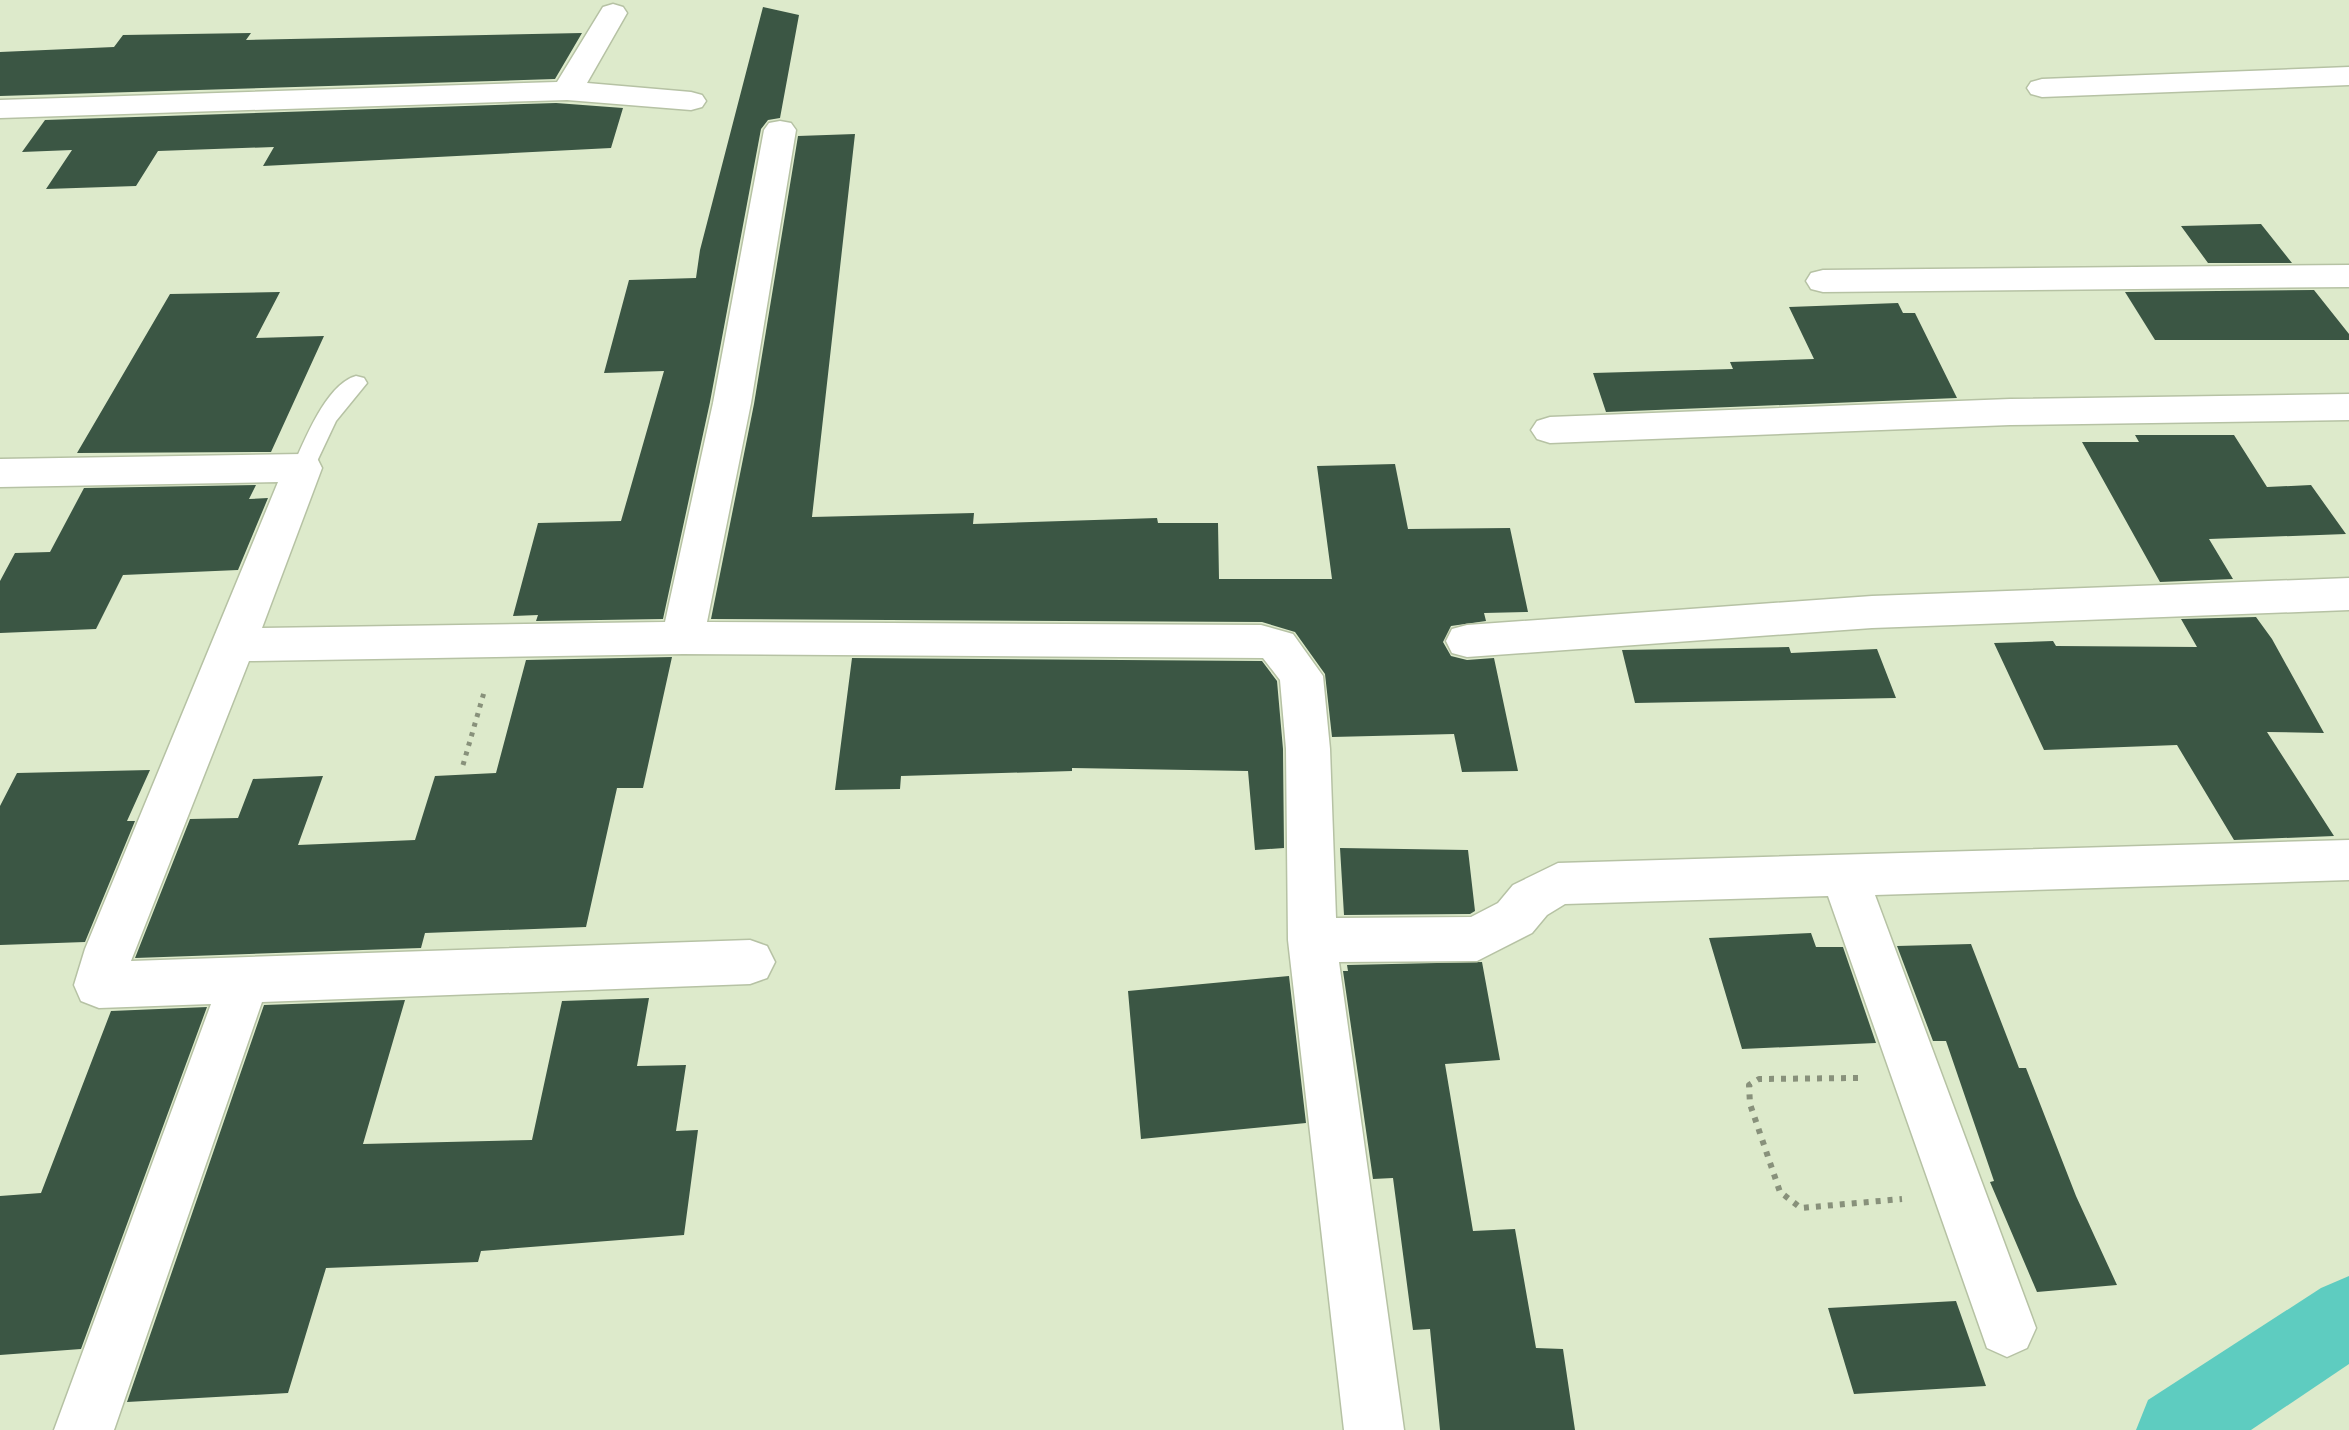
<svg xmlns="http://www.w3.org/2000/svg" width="2349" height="1430" font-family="'Archivo Narrow',sans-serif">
<rect width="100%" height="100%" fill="#ddeacb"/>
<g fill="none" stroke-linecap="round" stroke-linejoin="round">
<path fill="#5eccc0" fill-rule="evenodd" d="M 2349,1276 L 2349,1364 L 2251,1430 L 2136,1430 L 2148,1400 L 2321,1288 Z"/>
</g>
<path fill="#3b5644" d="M 763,7 L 799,15 L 780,118 L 768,120 L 761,129 L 710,402 L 663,619 L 536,621 L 538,615 L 513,616 L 538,523 L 621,521 L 664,371 L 604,373 L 629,280 L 696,278 L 700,250 Z
M 251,33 L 246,40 L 582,33 L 555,79 L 0,96 L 0,52 L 114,47 L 123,35 Z
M 556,103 L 623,108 L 611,148 L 263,166 L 274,147 L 158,151 L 136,186 L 46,189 L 72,150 L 22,152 L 45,120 Z
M 855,134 L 812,517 L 974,513 L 973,524 L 1157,518 L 1158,523 L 1218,523 L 1219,579 L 1332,579 L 1317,466 L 1395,464 L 1408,529 L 1510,528 L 1528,612 L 1484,613 L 1486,621 L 1451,626 L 1443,642 L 1451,656 L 1467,660 L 1494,658 L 1518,771 L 1462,772 L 1454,734 L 1332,737 L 1325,674 L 1295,632 L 1262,622 L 711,619 L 754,404 L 798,136 Z
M 2261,224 L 2292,263 L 2208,263 L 2181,226 Z
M 2314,290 L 2349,334 L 2349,340 L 2155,340 L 2125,292 Z
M 280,292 L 256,338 L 324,336 L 271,452 L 77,453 L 170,294 Z
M 1898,303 L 1903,313 L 1915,313 L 1957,398 L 1606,412 L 1593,373 L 1733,369 L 1730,362 L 1814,359 L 1789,307 Z
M 2135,435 L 2234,435 L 2267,487 L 2311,485 L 2346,534 L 2209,539 L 2233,579 L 2160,582 L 2082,442 L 2139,442 Z
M 256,485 L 249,499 L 268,498 L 238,570 L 123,575 L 96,629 L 0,633 L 0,581 L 15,553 L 50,552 L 84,488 Z
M 2256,617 L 2272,639 L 2324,733 L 2267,732 L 2334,836 L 2234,840 L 2177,745 L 2044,750 L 1994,643 L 2053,641 L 2056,646 L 2197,647 L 2181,619 Z
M 1789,647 L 1791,653 L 1877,649 L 1896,698 L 1635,703 L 1622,650 Z
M 672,657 L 643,788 L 617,788 L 586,927 L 425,933 L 421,948 L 135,958 L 190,819 L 238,818 L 253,779 L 323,776 L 298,845 L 415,840 L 435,776 L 496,773 L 526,660 Z
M 852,658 L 1262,661 L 1277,681 L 1283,749 L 1284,848 L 1255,850 L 1248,771 L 1072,768 L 1072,771 L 901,776 L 900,789 L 835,790 Z
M 150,770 L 127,821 L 135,821 L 85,942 L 0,945 L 0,806 L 17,773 Z
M 1340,848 L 1468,850 L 1475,911 L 1470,914 L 1344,915 Z
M 1811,933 L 1816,947 L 1843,947 L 1876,1043 L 1742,1049 L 1709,938 Z
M 1971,944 L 2019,1068 L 2026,1068 L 2076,1196 L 2117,1285 L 2037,1292 L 1990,1182 L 1994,1181 L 1946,1041 L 1933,1041 L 1897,946 Z
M 1482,962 L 1500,1060 L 1445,1064 L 1473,1231 L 1515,1229 L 1536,1348 L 1563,1349 L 1575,1430 L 1440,1430 L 1430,1329 L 1413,1330 L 1393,1178 L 1373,1179 L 1343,971 L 1348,971 L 1347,965 Z
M 1289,976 L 1306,1123 L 1141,1139 L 1128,991 Z
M 649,998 L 637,1066 L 686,1065 L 676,1131 L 698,1130 L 684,1235 L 481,1251 L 478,1262 L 326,1268 L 288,1393 L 127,1402 L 264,1005 L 405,1000 L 363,1144 L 532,1140 L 562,1001 Z
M 207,1007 L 81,1349 L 0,1355 L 0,1196 L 41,1193 L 111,1011 Z
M 1956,1301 L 1986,1386 L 1854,1394 L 1828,1308 Z"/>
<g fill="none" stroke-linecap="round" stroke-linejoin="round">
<g stroke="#b6c2a4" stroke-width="3">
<path id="lane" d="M 356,376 L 364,378 L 367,383 L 336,421 L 311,474 L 295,474 L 292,468 C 304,442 326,384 356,376 Z"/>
</g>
<g stroke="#b6c2a4" stroke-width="3">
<path id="street" d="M 613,4 L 623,7 L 627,13 L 587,83 L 691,92 L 702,95 L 706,101 L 702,107 L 691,110 L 567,100 L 0,118 L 0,100 L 557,82 L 603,7 Z
M 2349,67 L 2349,85 L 2042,97 L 2031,94 L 2027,88 L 2031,82 L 2042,79 Z
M 780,121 L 791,123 L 796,130 L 751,403 L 707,622 L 1261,625 L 1293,634 L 1323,676 L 1330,749 L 1336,918 L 1471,917 L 1498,903 L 1513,885 L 1558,863 L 2349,840 L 2349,880 L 1875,895 L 2036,1328 L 2027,1348 L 2007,1357 L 1987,1348 L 1828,896 L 1565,904 L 1547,915 L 1532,933 L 1477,961 L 1339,962 L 1404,1430 L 1344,1430 L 1288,940 L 1286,749 L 1280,680 L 1263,658 L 683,654 L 249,661 L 131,961 L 750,940 L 767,946 L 775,962 L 767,978 L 750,984 L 262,1002 L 114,1430 L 54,1430 L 211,1004 L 99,1008 L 81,1001 L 74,985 L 85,949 L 278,482 L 0,487 L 0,459 L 303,454 L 317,458 L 322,468 L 262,628 L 665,622 L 713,403 L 764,130 L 769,123 Z
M 2349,265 L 2349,287 L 1823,292 L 1811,289 L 1806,281 L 1811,273 L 1823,270 Z
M 2349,394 L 2349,420 L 2010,425 L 1550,443 L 1537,439 L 1531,430 L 1537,421 L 1550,417 L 2010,399 Z
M 2349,578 L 2349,610 L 1872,628 L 1467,657 L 1452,653 L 1446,641 L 1452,629 L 1467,625 L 1872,596 Z"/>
</g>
<path stroke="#88917b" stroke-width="5" stroke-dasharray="4 6" stroke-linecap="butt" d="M 463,765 L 485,689"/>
<path stroke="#88917b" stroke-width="6" stroke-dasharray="5 7" stroke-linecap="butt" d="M 1858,1078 L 1759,1079 L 1749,1085 L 1750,1104 L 1780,1192 L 1801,1208 L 1902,1199"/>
<use href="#lane" fill="#fff" fill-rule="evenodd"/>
<use href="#street" fill="#fff" fill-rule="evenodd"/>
</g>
</svg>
